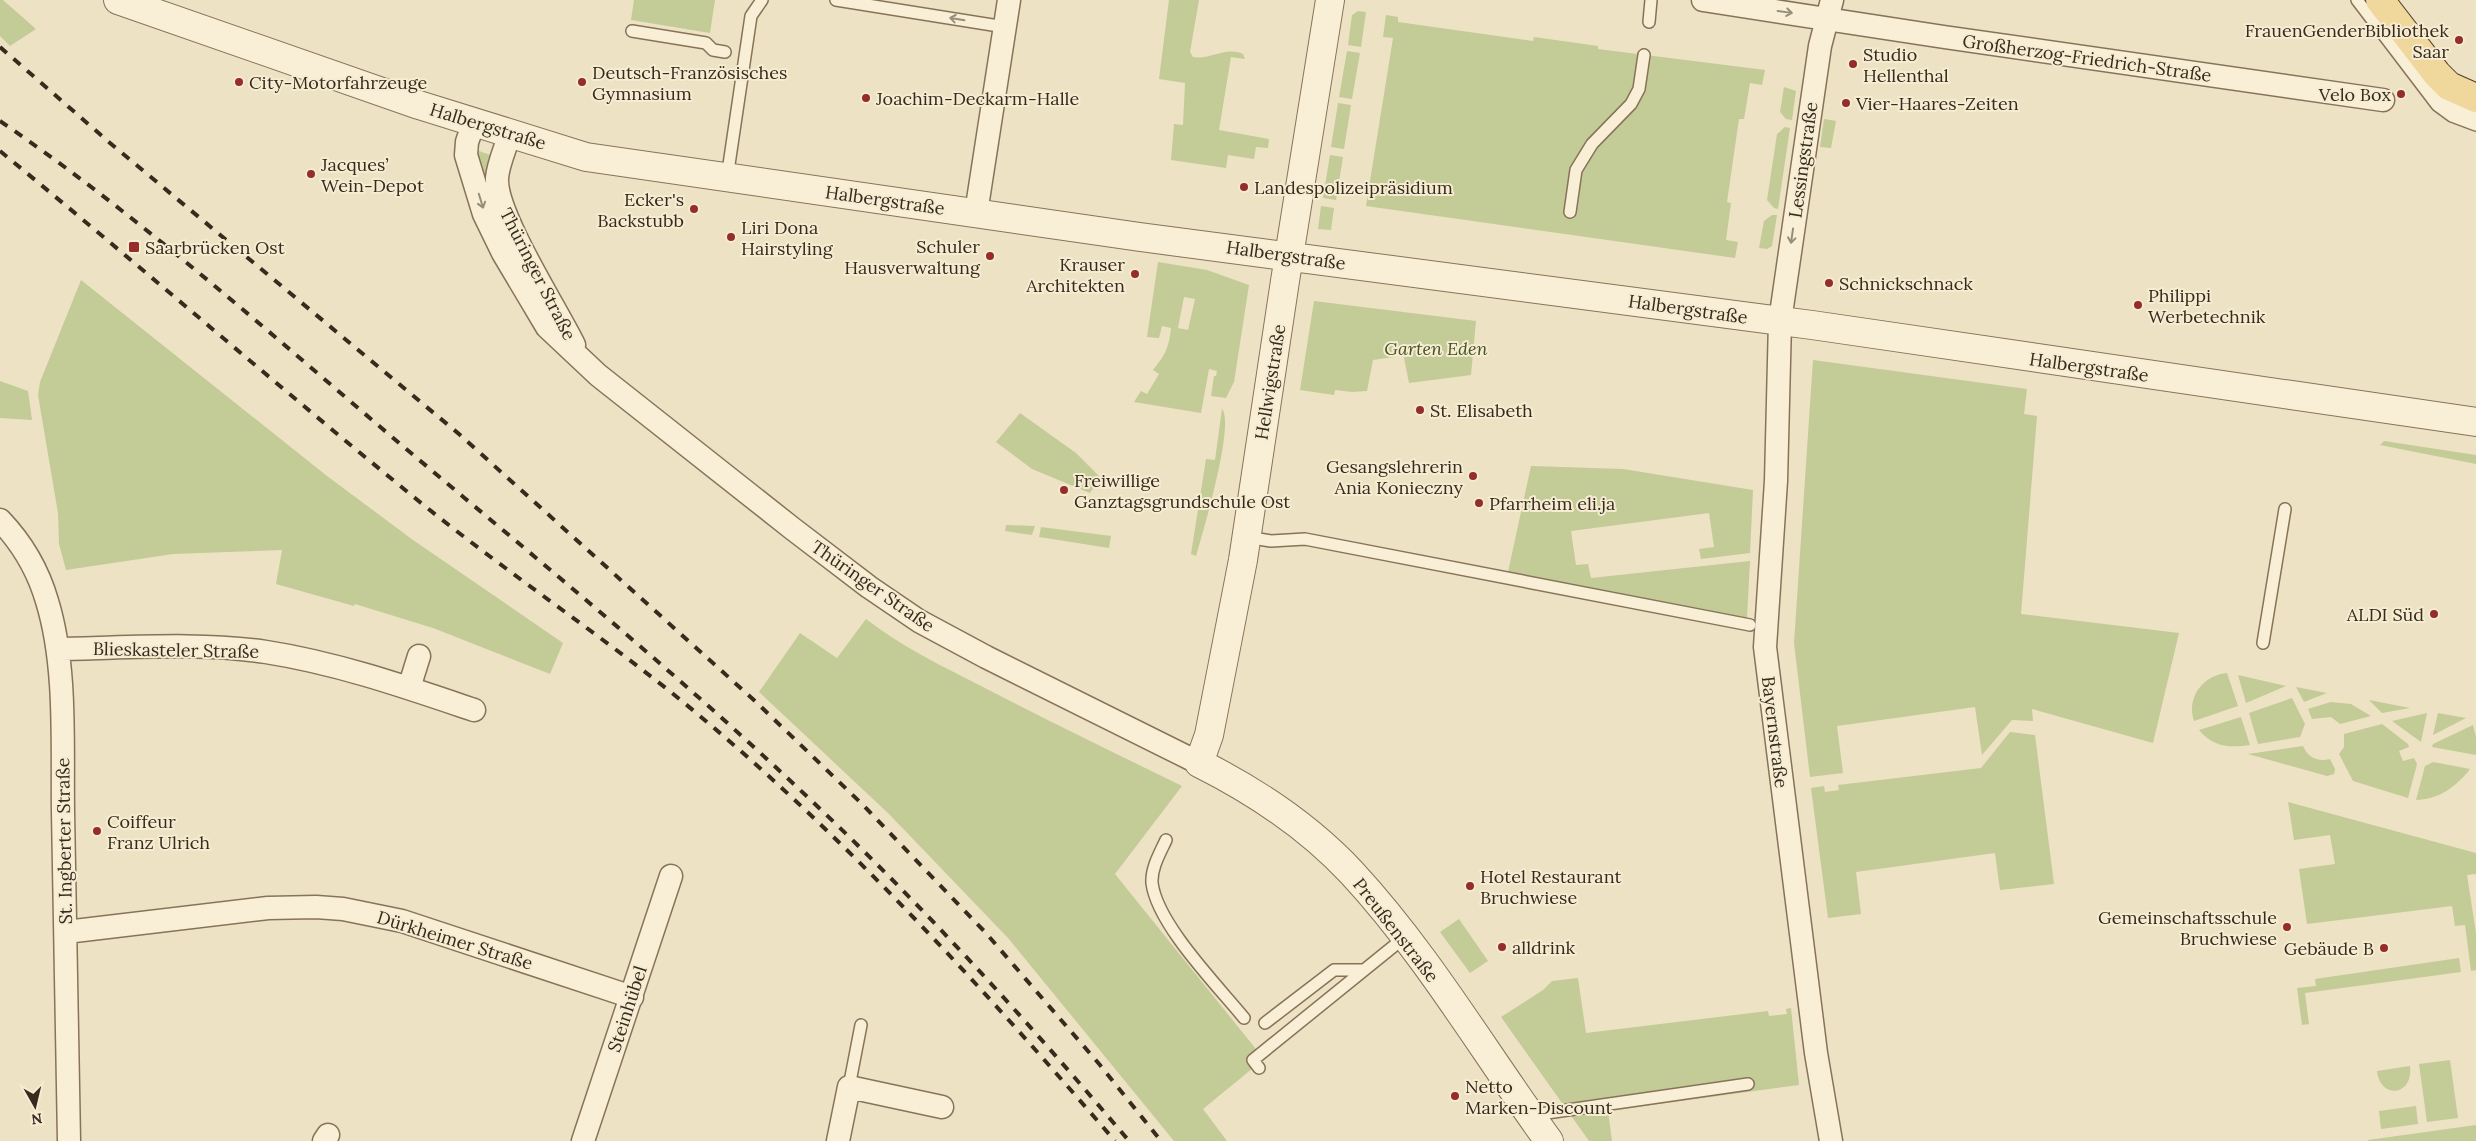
<svg xmlns="http://www.w3.org/2000/svg" width="2476" height="1141" font-family="Lora,serif">
<rect width="100%" height="100%" fill="#ede2c3"/>
<path fill="#c3cb97" fill-rule="evenodd" d="M 0,0 L 3,0 L 36,29 L 10,46 L 0,36 Z
M 634,0 L 715,0 L 710,33 L 631,20 Z
M 1169,0 L 1199,0 L 1190,52 L 1193,57 C 1211,60 1225,46 1243,54 L 1245,59 L 1231,57 L 1219,130 L 1269,139 L 1268,148 L 1256,147 L 1254,159 L 1228,155 L 1226,168 L 1171,160 L 1174,124 L 1183,125 L 1185,83 L 1159,79 Z
M 1358,11 L 1366,12 L 1361,47 L 1348,45 L 1352,15 Z
M 1386,15 L 1398,17 L 1398,22 L 1533,41 L 1534,37 L 1598,46 L 1598,49 L 1765,70 L 1762,85 L 1750,83 L 1744,119 L 1739,119 L 1727,202 L 1731,203 L 1726,240 L 1738,242 L 1735,258 L 1366,206 L 1393,38 L 1383,37 Z
M 1347,51 L 1360,53 L 1352,99 L 1339,97 Z
M 1784,87 L 1796,91 L 1792,120 L 1786,119 L 1780,112 Z
M 1338,103 L 1351,105 L 1344,149 L 1331,147 Z
M 1824,119 L 1836,121 L 1831,148 L 1820,147 Z
M 1785,127 L 1790,128 L 1778,209 L 1774,208 L 1767,200 L 1777,134 Z
M 479,151 L 493,156 L 509,250 L 477,162 Z
M 1330,155 L 1343,157 L 1336,200 L 1323,198 Z
M 1321,206 L 1334,208 L 1331,230 L 1318,229 Z
M 1772,215 L 1777,215 L 1772,246 L 1767,249 L 1759,248 L 1764,221 Z
M 1158,262 L 1207,270 L 1249,285 L 1234,382 L 1226,398 L 1211,396 L 1214,376 L 1216,376 L 1217,371 L 1209,369 L 1201,413 L 1134,402 L 1141,391 L 1147,394 L 1159,374 L 1153,370 C 1165,355 1169,348 1171,328 L 1162,326 L 1159,338 L 1147,337 ZM 1184,297 L 1195,299 L 1188,330 L 1178,328 Z
M 81,280 L 327,476 L 413,540 L 563,643 L 550,674 L 433,628 L 355,604 L 354,606 L 276,584 L 282,550 L 173,554 L 66,570 L 59,544 L 58,513 L 38,395 L 40,382 Z
M 1314,301 L 1476,321 L 1471,375 L 1409,383 L 1402,348 L 1393,350 L 1394,357 L 1373,360 L 1367,391 L 1352,392 L 1335,390 L 1334,395 L 1300,390 Z
M 1813,360 L 2027,389 L 2024,414 L 2037,416 L 2021,614 L 2179,633 L 2153,743 L 2032,709 L 2033,721 L 2012,720 L 1982,755 L 1975,707 L 1837,726 L 1843,773 L 1810,777 L 1794,643 Z
M 0,381 L 28,391 L 32,420 L 0,418 Z
M 1222,409 C 1235,424 1203,532 1196,556 L 1191,554 L 1206,459 L 1215,460 Z
M 1020,413 L 1076,453 L 1100,477 L 1090,493 L 1032,469 L 996,442 Z
M 2384,441 L 2476,455 L 2476,464 L 2380,445 Z
M 1531,466 L 1623,469 L 1753,490 L 1750,553 L 1701,559 L 1699,549 L 1714,547 L 1709,513 L 1571,531 L 1576,565 L 1588,564 L 1591,578 L 1750,561 L 1747,618 L 1508,572 Z
M 1006,525 L 1035,526 L 1032,535 L 1005,531 Z
M 1041,527 L 1111,536 L 1109,548 L 1039,537 Z
M 866,619 C 902,647 942,666 981,686 C 1048,721 1115,753 1182,786 L 1115,874 L 1264,1059 L 1203,1109 L 1227,1141 L 1174,1141 L 1008,938 L 889,814 L 759,692 L 800,633 L 837,658 Z
M 2227,673 L 2238,706 L 2194,721 C 2186,698 2203,675 2227,673 Z
M 2238,675 L 2286,686 L 2246,703 Z
M 2296,687 L 2327,693 L 2304,702 Z
M 2292,698 L 2305,724 L 2300,737 L 2258,744 L 2249,713 Z
M 2369,700 L 2410,708 L 2382,713 Z
M 2331,702 L 2351,704 L 2371,716 L 2340,724 L 2331,717 L 2312,719 L 2308,709 Z
M 2427,713 L 2421,742 L 2392,721 Z
M 2438,713 L 2466,718 L 2433,735 Z
M 2241,717 L 2250,745 C 2229,748 2213,747 2199,730 Z
M 2382,724 L 2408,744 L 2409,747 L 2399,751 L 2403,761 L 2414,758 L 2417,764 L 2408,798 L 2353,781 L 2339,754 L 2344,747 L 2344,734 Z
M 2473,725 L 2476,737 L 2476,755 L 2432,747 L 2433,744 Z
M 2010,732 L 2035,735 L 2054,884 L 2000,890 L 1995,853 L 1856,872 L 1861,914 L 1828,918 L 1811,788 L 1824,786 L 1825,792 L 1839,790 L 1838,785 L 1981,768 Z
M 2303,746 C 2308,758 2318,762 2330,759 L 2335,769 L 2334,774 L 2327,776 L 2248,754 Z
M 2433,762 L 2470,769 C 2457,786 2438,800 2416,800 L 2425,766 Z
M 2288,802 L 2476,853 L 2476,874 L 2467,875 L 2476,933 L 2476,970 L 2471,971 L 2465,925 L 2455,926 L 2452,906 L 2307,924 L 2299,869 L 2335,864 L 2330,835 L 2294,840 Z
M 1459,919 L 1488,961 L 1470,973 L 1440,932 Z
M 2459,958 L 2461,972 L 2305,993 L 2309,1024 L 2302,1025 L 2297,988 L 2316,986 L 2315,979 Z
M 1578,978 L 1586,1033 L 1768,1011 L 1769,1016 L 1787,1014 L 1786,1009 L 1791,1008 L 1799,1085 L 1608,1111 L 1612,1141 L 1589,1141 L 1501,1017 L 1543,990 L 1552,981 Z
M 2450,1060 L 2458,1118 L 2427,1122 L 2419,1064 Z
M 2410,1066 C 2414,1096 2380,1100 2377,1071 Z
M 2416,1106 L 2418,1124 L 2381,1129 L 2379,1111 Z
M 2476,1125 L 2476,1141 L 2368,1141 L 2368,1140 Z"/>
<g fill="none" stroke-linecap="round" stroke-linejoin="round">
<g stroke="#87735a" stroke-width="14">
<path id="service" d="M 836,0 L 1005,27
M 2357,0 L 2437,105 L 2452,116 L 2476,125
M 1649,22 L 1651,0
M 632,31 L 706,43 L 713,50 L 725,52
M 2434,87 L 2456,108 L 2476,116
M 727,178 L 751,16 L 762,0
M 1570,212 L 1576,170 L 1592,144 L 1631,104 L 1639,89 L 1644,55
M 1246,537 L 1271,541 L 1305,539 L 1750,625
M 2263,643 L 2285,509
M 1166,840 C 1160,853 1151,868 1152,883 C 1157,924 1217,985 1244,1018
M 1265,1023 L 1334,970 L 1364,970
M 1259,1068 L 1253,1060 L 1405,937
M 849,1087 L 861,1025
M 1533,1115 L 1748,1084"/>
</g>
<g stroke="#87735a" stroke-width="25">
<path id="minor" d="M 1703,0 L 1944,37 L 2383,100
M 474,122 L 467,142 L 466,155 L 484,214 L 503,253 L 547,327 L 598,375 L 793,529 L 869,587 L 919,621 L 986,657 L 1199,763
M 510,133 C 506,147 498,164 497,178 C 495,214 556,308 574,345
M 976,213 L 1009,0
M 0,520 C 22,543 38,570 47,601 C 67,666 62,744 63,812 C 65,921 66,1031 69,1141
M 58,649 C 127,648 198,642 266,652 C 337,663 406,687 474,710
M 409,688 L 419,656
M 66,932 L 268,908 L 316,907 L 343,909 L 402,921 L 632,997
M 324,1141 L 328,1135
M 583,1141 L 671,876
M 838,1141 L 849,1087 L 942,1107
M 1831,1141 L 1816,1053 L 1765,647 L 1776,481 L 1780,321 L 1820,46 L 1832,0"/>
</g>
<g stroke="#87735a" stroke-width="30">
<path id="tertiary" d="M 118,0 L 419,105 L 586,157 L 1140,237 L 1812,325 L 2476,422
M 1330,0 L 1285,281 L 1243,560 L 1209,735 L 1199,763 C 1255,791 1309,827 1352,873 C 1427,954 1484,1052 1549,1141"/>
</g>
<g stroke="#55412e" stroke-width="30">
<path id="primary" d="M 2380,0 L 2437,74 L 2449,86 L 2476,98"/>
</g>
<use href="#service" stroke="#f8efd6" stroke-width="11"/>
<use href="#minor" stroke="#f8efd6" stroke-width="22"/>
<use href="#tertiary" stroke="#f8efd6" stroke-width="28"/>
<use href="#primary" stroke="#f0d79b" stroke-width="28"/>
<path stroke="#372b1e" stroke-width="4" stroke-dasharray="9 9" stroke-linecap="butt" d="M 0,47 L 110,143 L 459,434 L 755,701 L 861,803 L 985,932 L 1100,1065 L 1161,1141
M 0,121 C 142,218 274,337 405,448 C 538,560 673,670 799,789 C 917,899 1025,1018 1129,1141
M 0,151 C 139,265 275,384 415,498 C 498,566 588,626 672,693 C 835,825 978,982 1115,1141"/>
</g>
<defs><path id="oneway-shaft" d="M-6 0H5M1.5-3L5.5 0L1.5 3" fill="none" stroke-width="1.6" stroke-linecap="round" stroke-linejoin="round" transform="scale(1.25)"/></defs>
<g stroke="#988d7a">
<use href="#oneway-shaft" transform="translate(1785 12) rotate(8)"/>
<use href="#oneway-shaft" transform="translate(957 19) rotate(-171)"/>
<use href="#oneway-shaft" transform="translate(481 201) rotate(73)"/>
<use href="#oneway-shaft" transform="translate(1792 236) rotate(98)"/>
</g>
<g fill="#952d2b" stroke="#f5ecd2" stroke-width="2">
<circle cx="2459" cy="40" r="5"/>
<circle cx="1853" cy="64" r="5"/>
<circle cx="239" cy="82" r="5"/>
<circle cx="582" cy="82" r="5"/>
<circle cx="2401" cy="94" r="5"/>
<circle cx="866" cy="98" r="5"/>
<circle cx="1846" cy="103" r="5"/>
<circle cx="311" cy="174" r="5"/>
<circle cx="1244" cy="187" r="5"/>
<circle cx="694" cy="209" r="5"/>
<circle cx="731" cy="237" r="5"/>
<rect x="128" y="241" width="12" height="12" rx="2.5"/>
<circle cx="990" cy="256" r="5"/>
<circle cx="1135" cy="274" r="5"/>
<circle cx="1829" cy="283" r="5"/>
<circle cx="2138" cy="305" r="5"/>
<circle cx="1420" cy="410" r="5"/>
<circle cx="1473" cy="476" r="5"/>
<circle cx="1064" cy="490" r="5"/>
<circle cx="1479" cy="503" r="5"/>
<circle cx="2434" cy="614" r="5"/>
<circle cx="97" cy="831" r="5"/>
<circle cx="1470" cy="886" r="5"/>
<circle cx="2287" cy="927" r="5"/>
<circle cx="1502" cy="947" r="5"/>
<circle cx="2384" cy="948" r="5"/>
<circle cx="1455" cy="1096" r="5"/>
</g>
<g text-anchor="middle" dominant-baseline="central" stroke-width="4" stroke-linejoin="round" paint-order="stroke">
<g font-size="18" fill="#372b1e" stroke="#f5ecd2" text-anchor="start">
<text x="2449" y="30" text-anchor="end">FrauenGenderBibliothek<tspan x="2449" dy="21">Saar</tspan></text>
<text x="1863" y="54">Studio<tspan x="1863" dy="21">Hellenthal</tspan></text>
<text x="592" y="72">Deutsch-Französisches<tspan x="592" dy="21">Gymnasium</tspan></text>
<text x="249" y="82">City-Motorfahrzeuge</text>
<text x="2391" y="94" text-anchor="end">Velo Box</text>
<text x="876" y="98">Joachim-Deckarm-Halle</text>
<text x="1856" y="103">Vier-Haares-Zeiten</text>
<text x="321" y="164">Jacques’<tspan x="321" dy="21">Wein-Depot</tspan></text>
<text x="1254" y="187">Landespolizeipräsidium</text>
<text x="684" y="199" text-anchor="end">Ecker's<tspan x="684" dy="21">Backstubb</tspan></text>
<text x="741" y="227">Liri Dona<tspan x="741" dy="21">Hairstyling</tspan></text>
<text x="980" y="246" text-anchor="end">Schuler<tspan x="980" dy="21">Hausverwaltung</tspan></text>
<text x="145" y="247">Saarbrücken Ost</text>
<text x="1125" y="264" text-anchor="end">Krauser<tspan x="1125" dy="21">Architekten</tspan></text>
<text x="1839" y="283">Schnickschnack</text>
<text x="2148" y="295">Philippi<tspan x="2148" dy="21">Werbetechnik</tspan></text>
<text x="1430" y="410">St. Elisabeth</text>
<text x="1463" y="466" text-anchor="end">Gesangslehrerin<tspan x="1463" dy="21">Ania Konieczny</tspan></text>
<text x="1074" y="480">Freiwillige<tspan x="1074" dy="21">Ganztagsgrundschule Ost</tspan></text>
<text x="1489" y="503">Pfarrheim eli.ja</text>
<text x="2424" y="614" text-anchor="end">ALDI Süd</text>
<text x="107" y="821">Coiffeur<tspan x="107" dy="21">Franz Ulrich</tspan></text>
<text x="1480" y="876">Hotel Restaurant<tspan x="1480" dy="21">Bruchwiese</tspan></text>
<text x="2277" y="917" text-anchor="end">Gemeinschaftsschule<tspan x="2277" dy="21">Bruchwiese</tspan></text>
<text x="1512" y="947">alldrink</text>
<text x="2374" y="948" text-anchor="end">Gebäude B</text>
<text x="1465" y="1086">Netto<tspan x="1465" dy="21">Marken-Discount</tspan></text>
</g>
<g font-size="18" fill="#372b1e" stroke="#f5ecd2">
<text transform="translate(2087 58) rotate(8)">Großherzog-Friedrich-Straße</text>
<text transform="translate(488 126) rotate(17)">Halbergstraße</text>
<text transform="translate(1803 160) rotate(-82)">Lessingstraße</text>
<text transform="translate(885 200) rotate(8)">Halbergstraße</text>
<text transform="translate(1286 255) rotate(8)">Halbergstraße</text>
<text transform="translate(538 274) rotate(63)">Thüringer Straße</text>
<text transform="translate(1688 309) rotate(8)">Halbergstraße</text>
<text transform="translate(2089 367) rotate(8)">Halbergstraße</text>
<text transform="translate(1270 382) rotate(-81)">Hellwigstraße</text>
<text transform="translate(873 586) rotate(35)">Thüringer Straße</text>
<text transform="translate(176 650) rotate(1)">Blieskasteler Straße</text>
<text transform="translate(1775 732) rotate(83)">Bayernstraße</text>
<text transform="translate(64 841) rotate(-91)">St. Ingberter Straße</text>
<text transform="translate(1396 930) rotate(52)">Preußenstraße</text>
<text transform="translate(455 940) rotate(17)">Dürkheimer Straße</text>
<text transform="translate(627 1009) rotate(-72)">Steinhübel</text>
</g>
<g font-size="18" font-style="italic" fill="#465325" stroke="#f5ecd2">
<text x="1436" y="348">Garten Eden</text>
</g>
</g>
<g transform="translate(35 1106) rotate(172)" stroke="#f5ecd2" stroke-width="4" paint-order="stroke">
<path d="M0-4L9 19L0 12L-9 19Z" fill="#372b1e"/>
<text y="-8" font-size="14" font-weight="bold" text-anchor="middle" fill="#372b1e">N</text>
</g>
</svg>
